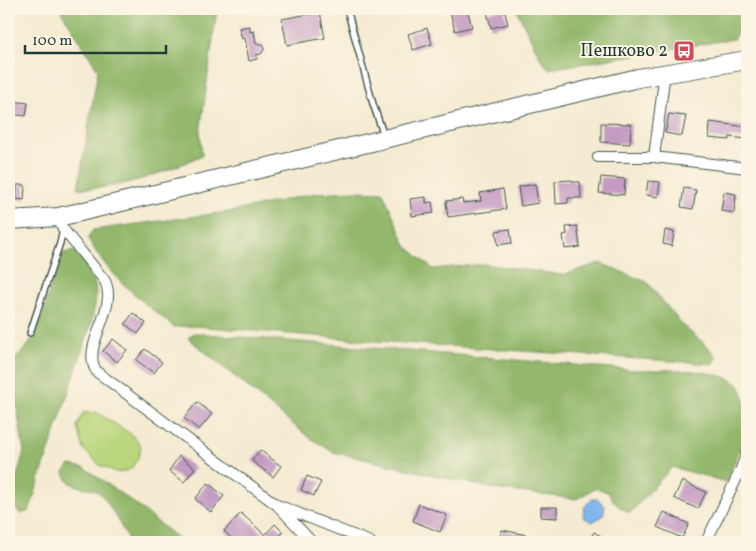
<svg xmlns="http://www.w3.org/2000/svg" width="756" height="551" font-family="Vollkorn,serif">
<rect width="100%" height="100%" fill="#fcf5e5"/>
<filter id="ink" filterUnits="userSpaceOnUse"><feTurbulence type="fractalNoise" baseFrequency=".02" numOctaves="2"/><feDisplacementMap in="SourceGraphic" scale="10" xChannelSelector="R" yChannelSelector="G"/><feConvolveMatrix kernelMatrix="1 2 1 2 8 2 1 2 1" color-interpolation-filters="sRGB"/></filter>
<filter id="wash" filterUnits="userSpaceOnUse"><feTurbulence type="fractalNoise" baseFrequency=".0096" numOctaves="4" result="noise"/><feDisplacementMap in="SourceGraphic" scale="20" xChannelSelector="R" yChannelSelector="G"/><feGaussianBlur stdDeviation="1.12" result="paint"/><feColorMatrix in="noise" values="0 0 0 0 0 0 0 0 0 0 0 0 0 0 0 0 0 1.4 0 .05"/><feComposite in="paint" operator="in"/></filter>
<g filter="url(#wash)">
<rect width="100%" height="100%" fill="#f5ebd2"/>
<path fill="#bad77d" stroke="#6c8a58" d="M 96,412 L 131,434 L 141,446 L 138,458 L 131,469 L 119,473 L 101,466 L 83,449 L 77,426 L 83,413 Z"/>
<path fill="#93b86c" stroke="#597a50" d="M 60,9 L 217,9 L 200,133 L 202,155 C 167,172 117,191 78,188 L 98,70 Z
M 516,9 L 747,9 L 747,20 L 733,39 L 549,69 L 541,59 Z
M 355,191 L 383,192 L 406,246 L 433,269 L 485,264 L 562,275 L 600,263 L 647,282 L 683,326 L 707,346 L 717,357 L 714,364 L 375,341 L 195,326 L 174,327 C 142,301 107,275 88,238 L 93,230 L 235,211 L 316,193 Z
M 74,251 C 85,264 97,278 96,297 C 96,306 92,316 91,324 L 29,511 L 20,514 L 13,505 L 14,488 L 24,451 L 17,409 L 9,391 L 9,383 L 15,359 L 25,349 L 36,334 L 57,266 L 63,253 Z
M 194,333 L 635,370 C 658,370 725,367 739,386 C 747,397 747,423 744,435 C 741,451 732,467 726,482 L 672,467 L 630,513 C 619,508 614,503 608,492 L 596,488 L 576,499 L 494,489 L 333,452 L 306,435 L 188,338 Z
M 70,465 L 85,468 L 134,503 L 182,542 L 130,542 C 123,532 107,497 98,492 C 84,484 69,491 64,472 Z"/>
<path fill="#7fb6ee" stroke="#4f7a91" d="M 591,499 L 598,499 L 605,506 L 603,516 L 592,522 L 583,517 L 584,508 Z"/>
<g id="blocks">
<path fill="#c29ac2" d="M 458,9 L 467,9 L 472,27 L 455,31 L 450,11 Z
M 501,9 L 504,9 L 508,24 L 491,28 L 487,12 Z
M 320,12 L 325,38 L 287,45 L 282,19 Z
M 250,26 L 250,32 L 254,31 L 256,44 L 263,44 L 264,50 L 261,54 L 256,55 L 257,59 L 249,61 L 245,38 L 242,39 L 239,28 Z
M 427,28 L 432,44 L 413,50 L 408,34 Z
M 11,101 L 28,103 L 26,116 L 9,114 Z
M 669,114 L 686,116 L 682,136 L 665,133 Z
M 710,122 L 747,127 L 747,139 L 730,137 L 729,140 L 709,138 Z
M 601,123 L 631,124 L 630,144 L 601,142 Z
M 601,177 L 625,179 L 624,195 L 599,193 Z
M 572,180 L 573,182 L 580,182 L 581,198 L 568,198 L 568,203 L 556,204 L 555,181 Z
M 648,181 L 660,182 L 658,197 L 646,195 Z
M 535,184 L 538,203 L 521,206 L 518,187 Z
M 17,185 L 25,185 L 24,200 L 16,199 Z
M 684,188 L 696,190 L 693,209 L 681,207 Z
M 503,189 L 506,209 L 448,217 L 446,201 L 462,199 L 463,203 L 481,201 L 480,193 Z
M 724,192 L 736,194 L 734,213 L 721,211 Z
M 426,197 L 426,203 L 432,202 L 434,213 L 412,216 L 410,199 Z
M 577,226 L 580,247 L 565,249 L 563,235 L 567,234 L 566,227 Z
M 510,229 L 512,243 L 498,245 L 496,231 Z
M 665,230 L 674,232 L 672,246 L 663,244 Z
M 133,313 L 146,323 L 138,334 L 125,324 Z
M 113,339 L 127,350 L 117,362 L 103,351 Z
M 145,349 L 162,362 L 154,373 L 136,360 Z
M 197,402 L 212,414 L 199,430 L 184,418 Z
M 260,450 L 281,466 L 273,477 L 252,461 Z
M 179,456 L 195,468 L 184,482 L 169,471 Z
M 307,476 L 321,482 L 314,496 L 301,490 Z
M 682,481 L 706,492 L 698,509 L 674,498 Z
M 208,483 L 224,496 L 211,512 L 195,499 Z
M 419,504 L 447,515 L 440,532 L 413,521 Z
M 541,507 L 557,507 L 557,518 L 541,517 Z
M 664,512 L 689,524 L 682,538 L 657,527 Z
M 241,513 L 265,535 L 275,524 L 283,532 L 273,542 L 236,542 L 224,531 Z
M 502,530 L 527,535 L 525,542 L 499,542 Z
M 594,532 L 611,542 L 588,542 Z"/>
</g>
</g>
<g filter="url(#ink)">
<use href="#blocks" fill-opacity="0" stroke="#3f574c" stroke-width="1"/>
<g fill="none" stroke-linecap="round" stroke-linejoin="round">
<g stroke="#3f574c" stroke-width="8">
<path id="lane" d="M 347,9 L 373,104 L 384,136
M 9,89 L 11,89
M 30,333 L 60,243 L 63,229"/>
</g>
<g stroke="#3f574c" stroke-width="12">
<path id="street" d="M 598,157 L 654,157 L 747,168
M 654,157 L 665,72
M 58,217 L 63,229 L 105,281 C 119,310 79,347 97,372 L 277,505 L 312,542
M 280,506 L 370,542
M 706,542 L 741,469 L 747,452"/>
</g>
<g stroke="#3f574c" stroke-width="20">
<path id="highway" d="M 9,220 L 58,217 L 76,213 L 638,78 L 747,60"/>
</g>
<use href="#lane" stroke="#fff" stroke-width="5"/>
<use href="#street" stroke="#fff" stroke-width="10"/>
<use href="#highway" stroke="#fff" stroke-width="18"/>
</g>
</g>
<defs>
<g id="bus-square" transform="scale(1.125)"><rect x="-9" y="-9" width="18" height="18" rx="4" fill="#d1495b" stroke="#fcf5e5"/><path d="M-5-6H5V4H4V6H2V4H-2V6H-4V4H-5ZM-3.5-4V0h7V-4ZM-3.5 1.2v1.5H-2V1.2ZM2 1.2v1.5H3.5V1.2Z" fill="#fff"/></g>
</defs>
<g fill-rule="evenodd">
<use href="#bus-square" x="684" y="51"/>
</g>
<g text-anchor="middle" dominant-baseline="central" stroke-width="4" stroke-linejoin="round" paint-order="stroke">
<g font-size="18" fill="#1f3d34" stroke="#fcf5e5" text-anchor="end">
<text x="668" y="51">Пешково 2</text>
</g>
</g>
<rect width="756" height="551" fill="none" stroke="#fcf5e5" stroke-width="30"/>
<path d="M25 45v8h141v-8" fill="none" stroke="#1f3d34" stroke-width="2.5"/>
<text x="32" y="45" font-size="15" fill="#1f3d34" stroke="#fcf5e5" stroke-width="4" paint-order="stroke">100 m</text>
</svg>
